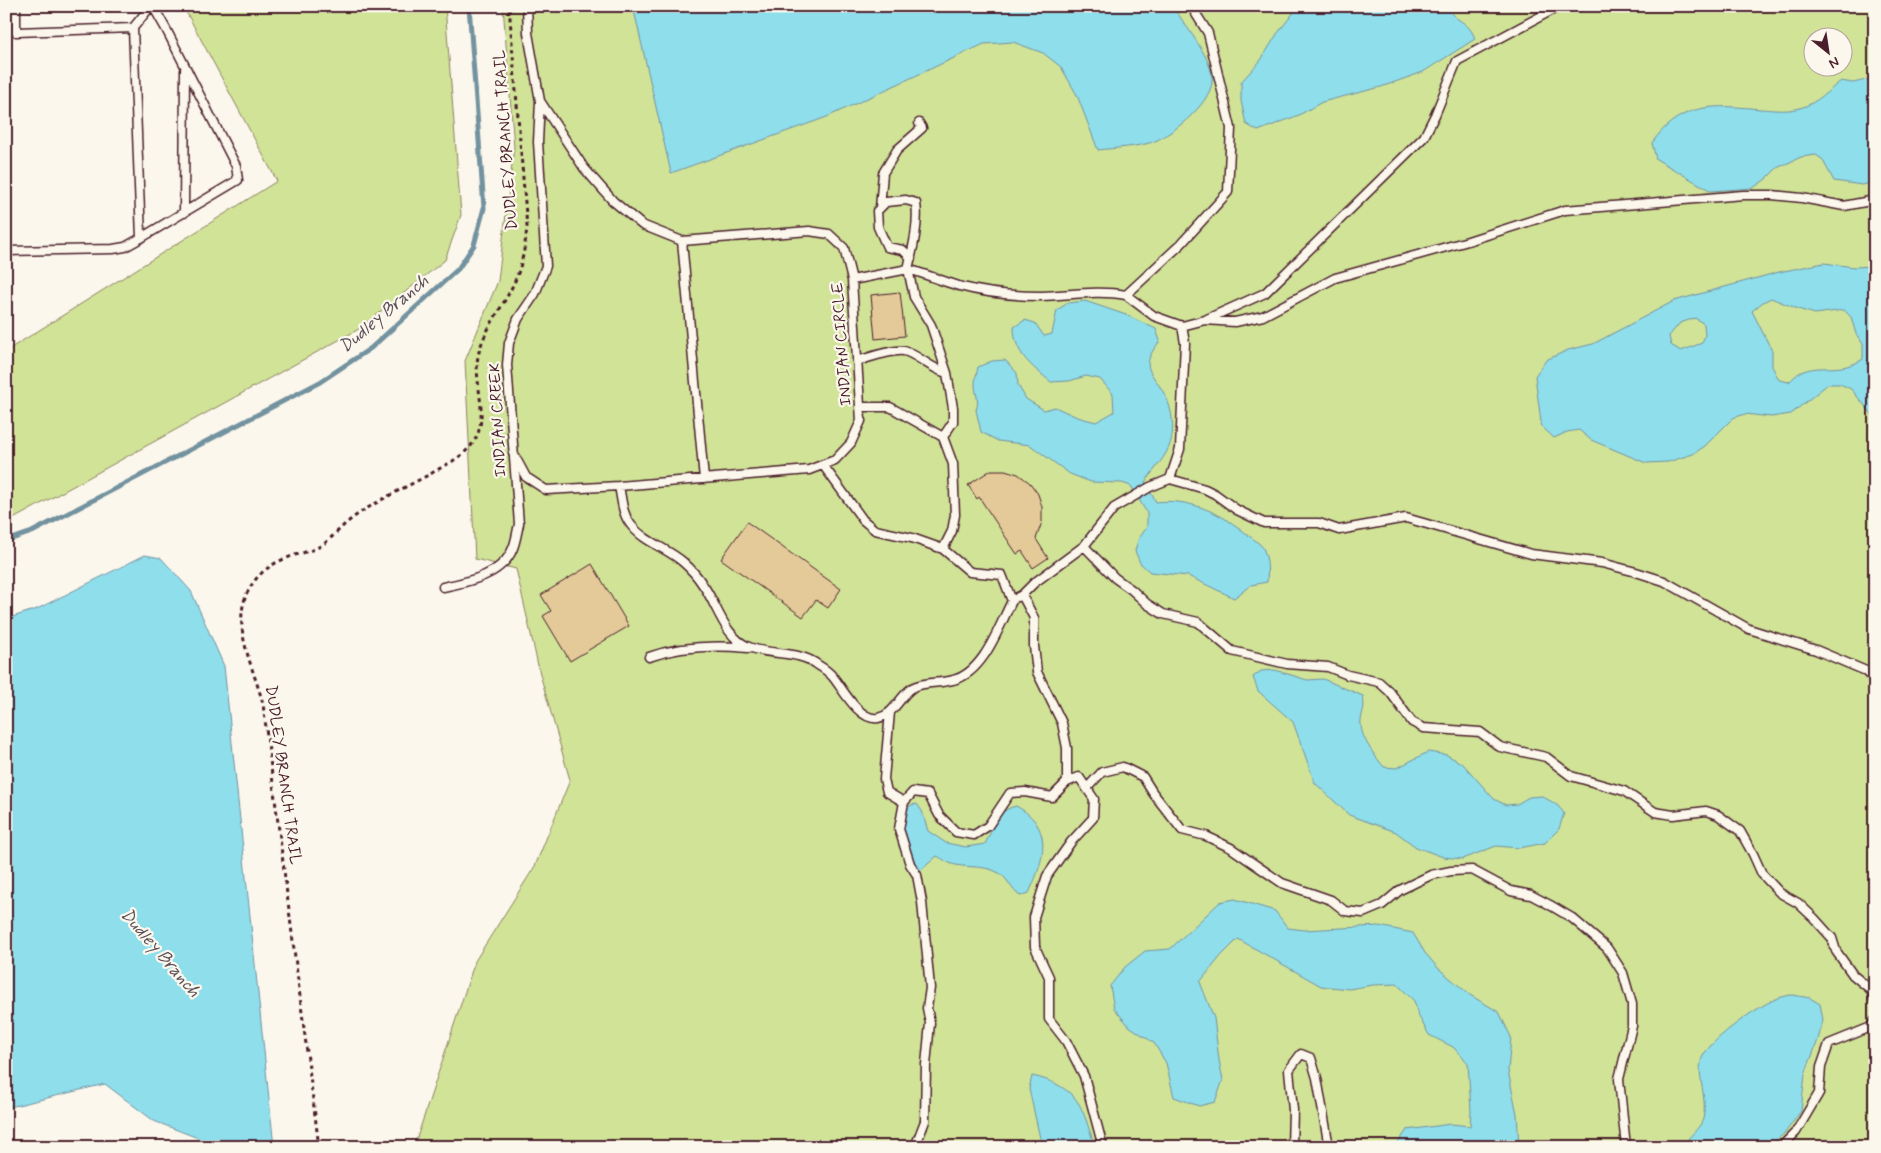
<svg xmlns="http://www.w3.org/2000/svg" width="1881" height="1153" font-family="Mynerve,sans-serif">
<rect width="100%" height="100%" fill="#fbf7ec"/>
<filter id="ink" filterUnits="userSpaceOnUse"><feTurbulence type="fractalNoise" baseFrequency=".02" numOctaves="2"/><feDisplacementMap in="SourceGraphic" scale="10" xChannelSelector="R" yChannelSelector="G"/><feConvolveMatrix kernelMatrix="1 2 1 2 8 2 1 2 1" color-interpolation-filters="sRGB"/></filter>
<g filter="url(#ink)">
<path fill="#d0e397" stroke="#8d8161" fill-rule="evenodd" d="M 183,6 L 445,6 L 461,215 L 445,260 L 359,329 L 6,523 L 6,351 L 277,181 Z
M 503,6 L 1875,6 L 1875,1147 L 414,1147 L 475,961 L 535,866 L 570,780 L 540,674 L 516,569 L 475,559 L 465,361 L 498,281 L 514,147 ZM 1814,38 L 1844,38 L 1844,68 L 1814,68 Z"/>
<path fill="#8fdeec" stroke="#73929f" fill-rule="evenodd" d="M 633,6 L 1173,6 C 1185,26 1209,54 1212,76 C 1216,100 1174,133 1155,141 C 1141,147 1114,148 1098,150 L 1077,95 L 1061,67 L 1043,53 L 1013,42 L 984,44 L 827,117 L 671,173 Z
M 1300,6 L 1448,6 C 1452,22 1469,19 1475,39 L 1423,72 L 1381,87 L 1322,102 L 1299,115 L 1258,131 L 1246,124 L 1241,101 L 1241,82 L 1261,60 L 1277,34 L 1297,8 Z
M 1875,78 L 1875,182 L 1862,185 L 1834,181 L 1822,159 L 1816,155 L 1801,157 L 1777,168 L 1766,179 L 1753,188 L 1711,191 L 1656,159 L 1652,143 C 1681,101 1716,105 1761,109 C 1775,110 1790,112 1803,107 C 1818,102 1829,90 1841,81 L 1853,83 Z
M 1824,263 L 1854,267 L 1875,266 L 1875,418 L 1851,389 L 1840,384 L 1828,384 L 1791,414 L 1771,417 L 1745,414 L 1733,418 L 1705,446 L 1693,454 L 1668,462 L 1646,463 L 1591,440 L 1579,430 L 1567,432 L 1554,438 L 1540,425 L 1541,422 L 1535,376 L 1546,360 L 1568,350 L 1593,344 L 1674,301 L 1779,272 ZM 1771,298 L 1798,309 L 1815,314 L 1844,310 L 1851,317 L 1856,334 L 1863,344 L 1863,359 C 1840,374 1822,363 1801,372 C 1797,374 1792,379 1789,382 L 1779,380 L 1772,366 L 1772,351 L 1752,311 L 1763,302 ZM 1695,318 L 1704,324 L 1705,335 L 1702,343 L 1681,351 L 1671,345 L 1669,336 L 1680,323 Z
M 1085,301 L 1126,315 L 1156,329 L 1160,341 C 1138,368 1151,370 1165,395 C 1171,406 1174,423 1172,436 C 1170,453 1155,468 1145,482 L 1156,502 C 1189,498 1222,513 1248,535 C 1253,539 1260,543 1263,548 C 1268,559 1268,570 1267,582 L 1251,585 L 1234,598 L 1188,576 L 1150,572 L 1140,563 L 1135,551 L 1138,540 L 1147,527 L 1147,513 L 1131,486 L 1122,483 L 1091,482 L 1070,474 L 1030,445 L 998,441 L 981,432 L 976,410 C 980,400 975,394 975,384 C 975,378 977,373 978,367 L 992,361 L 1005,360 L 1017,373 L 1018,385 L 1026,399 L 1044,410 L 1055,407 L 1077,417 L 1096,422 L 1114,412 L 1113,394 L 1100,379 L 1086,376 L 1069,381 L 1051,382 C 1031,366 1014,353 1014,327 L 1025,320 L 1035,323 L 1044,336 L 1052,334 L 1057,310 L 1068,303 Z
M 145,555 L 161,558 L 191,591 L 224,666 L 274,1147 L 221,1147 L 154,1121 L 105,1084 L 10,1107 L 6,1101 L 6,619 L 37,609 Z
M 1275,670 L 1307,680 L 1323,679 L 1363,696 C 1365,710 1363,708 1361,720 C 1359,736 1374,755 1384,767 L 1397,768 L 1428,752 L 1447,755 L 1463,764 L 1494,799 L 1506,805 L 1517,804 L 1529,797 L 1542,796 L 1557,805 L 1564,813 L 1559,829 L 1545,843 L 1519,848 L 1496,846 L 1463,859 L 1443,857 L 1416,847 L 1396,832 L 1349,815 L 1315,783 L 1293,722 L 1258,691 L 1253,677 L 1261,671 Z
M 917,804 L 922,811 L 928,831 L 946,843 L 966,847 L 985,844 C 994,827 995,811 1016,806 C 1055,827 1044,860 1029,893 L 1020,896 C 1011,890 1008,878 999,873 C 985,865 970,868 956,865 C 949,864 943,859 937,856 L 920,871 L 909,868 L 899,846 L 906,809 L 911,805 Z
M 1235,899 L 1275,911 L 1288,928 L 1304,930 L 1379,926 L 1413,933 L 1425,953 L 1438,968 L 1470,995 L 1499,1012 L 1511,1037 L 1508,1071 L 1517,1114 L 1519,1147 L 1395,1147 L 1407,1130 L 1451,1124 L 1470,1126 L 1471,1111 L 1468,1063 L 1453,1047 L 1429,1035 L 1418,1015 L 1414,1001 L 1397,984 L 1373,985 L 1349,989 L 1321,986 L 1238,939 L 1221,956 L 1200,982 L 1214,1018 L 1219,1060 L 1223,1080 L 1215,1102 L 1199,1106 L 1174,1097 L 1166,1063 L 1154,1043 L 1129,1026 L 1114,1008 L 1110,986 L 1125,967 L 1145,951 L 1170,949 L 1220,902 Z
M 1793,995 L 1810,998 L 1820,1004 L 1823,1020 L 1818,1040 L 1805,1074 L 1801,1111 L 1785,1133 L 1768,1147 L 1683,1147 C 1687,1137 1700,1129 1703,1119 C 1708,1098 1697,1079 1701,1061 C 1704,1043 1763,1002 1781,997 C 1785,996 1789,995 1793,995 Z
M 1032,1076 C 1052,1080 1074,1090 1082,1110 C 1088,1122 1090,1135 1096,1147 L 1042,1147 L 1029,1089 Z"/>
<g fill="none" stroke-linecap="round" stroke-linejoin="round">
<path stroke="#73929f" stroke-width="5" d="M 6,541 L 32,532 L 320,382 L 371,348 L 458,269 L 474,245 L 484,208 L 469,6"/>
</g>
<path fill="#e4c999" stroke="#4a1f2b" d="M 900,292 L 905,336 L 875,339 L 871,295 Z
M 991,470 L 1005,470 L 1018,474 L 1030,483 L 1038,494 L 1042,507 L 1042,522 L 1036,539 L 1048,558 L 1033,568 L 1022,551 L 1017,554 L 979,497 L 977,499 L 968,485 Z
M 747,522 L 841,589 L 828,608 L 816,600 L 803,617 L 721,559 Z
M 592,564 L 629,626 L 570,661 L 543,616 L 551,611 L 541,595 Z"/>
<g fill="none" stroke-linecap="round" stroke-linejoin="round">
<g stroke="#4a1f2b" stroke-width="11">
<path id="service" d="M 133,28 L 151,6
M 1875,200 L 1844,206 L 1802,198 L 1772,195 L 1743,195 L 1565,210 L 1468,241 L 1335,278 L 1263,316 L 1235,322 L 1205,320 L 1182,326 L 1185,343 L 1180,449 L 1170,479 L 1205,489 L 1215,494 L 1237,510 L 1264,523 L 1319,523 L 1339,530 L 1406,518 L 1531,554 L 1602,563 L 1636,572 L 1664,581 L 1749,629 L 1816,650 L 1866,671 L 1875,680
M 880,208 L 883,173 L 897,150 L 922,128 L 919,123
M 184,213 L 185,70
M 141,238 L 238,180 L 236,166 L 166,29 L 153,6
M 682,241 L 704,479
M 6,251 L 113,249 L 125,247 L 141,238 L 133,28 L 16,32 L 16,6
M 911,258 L 903,250 L 887,247 L 878,227 L 877,211 L 886,202 L 906,200 L 916,203 C 919,224 913,248 908,269 C 925,274 942,281 959,286 C 985,293 1015,296 1042,296 C 1070,295 1098,290 1126,295
M 852,280 L 908,269 L 914,297 L 931,325 L 947,373
M 1207,319 L 1265,293 L 1424,137 L 1435,115 L 1457,61 L 1560,6
M 1182,326 L 1154,316 L 1126,295 L 1181,244 L 1228,192 L 1231,128 L 1208,33 L 1191,6
M 857,361 C 869,358 892,349 904,351 C 917,354 931,369 947,373 L 953,408 L 953,422 L 943,437
M 861,407 L 890,407 L 943,437 L 953,464 L 955,515 L 952,531 L 943,549
M 513,453 L 526,477 L 546,490 L 619,486 L 809,470 L 835,460 L 851,443 L 861,421 L 852,280 L 844,248 L 829,234 L 809,231 L 682,241 L 642,225 L 613,201 L 584,168 L 540,101
M 619,486 C 622,500 622,514 631,525 C 644,542 667,548 683,562 C 690,568 698,577 703,585 C 718,606 724,637 749,647 C 771,656 799,650 818,665 C 823,668 829,672 833,677 C 843,689 859,721 878,718 C 894,715 900,696 912,688 C 924,681 940,684 953,680 C 984,673 999,626 1012,601 L 1002,575 L 970,572 L 943,549 L 912,538 L 875,530 L 863,520 L 823,465
M 1084,546 L 1114,508 L 1150,487 L 1170,479
M 443,587 C 468,582 503,575 513,548 C 516,541 517,532 519,524 L 507,365 L 509,343 L 518,319 L 535,294 L 546,266 L 538,142 L 540,101 L 528,33 L 527,6
M 1022,595 L 1034,583 L 1084,546 L 1115,578 L 1132,590 L 1147,604 L 1163,614 L 1198,622 L 1232,651 L 1287,664 L 1328,667 L 1348,675 L 1379,682 L 1390,692 L 1412,722 L 1423,728 L 1480,732 L 1500,747 L 1546,757 L 1571,776 L 1624,791 L 1655,812 L 1673,815 L 1706,811 L 1718,815 L 1740,831 L 1753,854 L 1762,874 L 1780,893 L 1798,903 L 1814,918 L 1832,938 L 1836,951 L 1853,975 L 1870,989 L 1875,1000
M 1018,597 L 1022,595 L 1034,618 L 1034,646 L 1037,672 L 1062,723 L 1067,748 L 1067,782
M 649,657 C 680,646 715,645 748,648
M 890,712 L 884,779 L 887,792 L 904,802
M 1087,788 L 1102,772 L 1123,767 L 1143,777 L 1153,793 L 1182,830 L 1206,836 L 1231,848 L 1282,883 L 1331,900 L 1345,911 L 1363,913 L 1382,905 L 1400,890 L 1431,875 L 1451,871 L 1472,870 L 1511,891 L 1531,895 L 1550,905 L 1572,918 L 1607,948 L 1623,973 L 1632,1004 L 1632,1026 L 1619,1079 L 1626,1147
M 915,1147 L 925,1121 L 926,1065 L 930,1023 L 927,1008 L 930,988 L 922,902 L 917,875 L 910,864 L 899,829 L 904,802 L 913,792 L 928,794 L 939,815 L 956,832 L 974,835 L 988,826 L 1010,793 L 1025,792 L 1052,797 L 1067,782 L 1079,777 L 1094,799 L 1093,818 L 1071,842 L 1047,876 L 1034,917 L 1035,947 L 1049,977 L 1049,1019 L 1066,1041 L 1084,1076 L 1103,1147
M 1292,1147 L 1293,1110 L 1289,1070 L 1301,1054 L 1311,1058 L 1317,1078 L 1329,1147
M 1781,1147 L 1796,1132 L 1819,1093 L 1821,1067 L 1829,1044 L 1871,1027 L 1875,1020"/>
</g>
<path stroke="#4a1f2b" stroke-width="3" stroke-dasharray="4 4" stroke-linecap="butt" d="M 319,1147 L 263,704 C 256,676 239,641 242,613 C 244,587 263,566 287,558 C 299,553 311,552 322,545 C 329,541 333,535 339,530 C 347,522 356,515 366,509 C 387,496 410,485 432,473 C 445,465 459,459 469,448 C 493,422 473,386 478,356 C 483,331 502,309 513,285 C 522,267 525,247 527,227 L 509,6"/>
<use href="#service" stroke="#fbf7ec" stroke-width="8"/>
</g>
</g>
<g text-anchor="middle" dominant-baseline="central" stroke-width="4.5" stroke-linejoin="round" paint-order="stroke">
<g font-size="16" fill="#4a1f2b" stroke="#fbf7ec">
<text transform="translate(506 140) rotate(-94)">DUDLEY BRANCH TRAIL</text>
<text transform="translate(842 344) rotate(-94)">INDIAN CIRCLE</text>
<text transform="translate(498 420) rotate(-93)">INDIAN CREEK</text>
<text transform="translate(283 775) rotate(82)">DUDLEY BRANCH TRAIL</text>
</g>
<g font-size="18" font-style="italic" fill="#5b4f5b" stroke="#fbf7ec">
<text transform="translate(384 314) rotate(-40)">Dudley Branch</text>
<text transform="translate(160 953) rotate(49)">Dudley Branch</text>
</g>
</g>
<rect width="1881" height="1153" fill="none" stroke="#fbf7ec" stroke-width="25"/>
<rect x="12" y="12" width="1856" height="1128" fill="none" stroke="#4a1f2b" stroke-width="2" filter="url(#ink)"/>
<g transform="translate(1828 52) rotate(150)"><circle r="24" fill="#fbf7ec" stroke="#b4a19f"/>
<path d="M0-4L9 19L0 12L-9 19Z" fill="#4a1f2b"/>
<text y="-8" font-size="14" font-weight="bold" text-anchor="middle" fill="#4a1f2b">N</text>
</g>
</svg>
